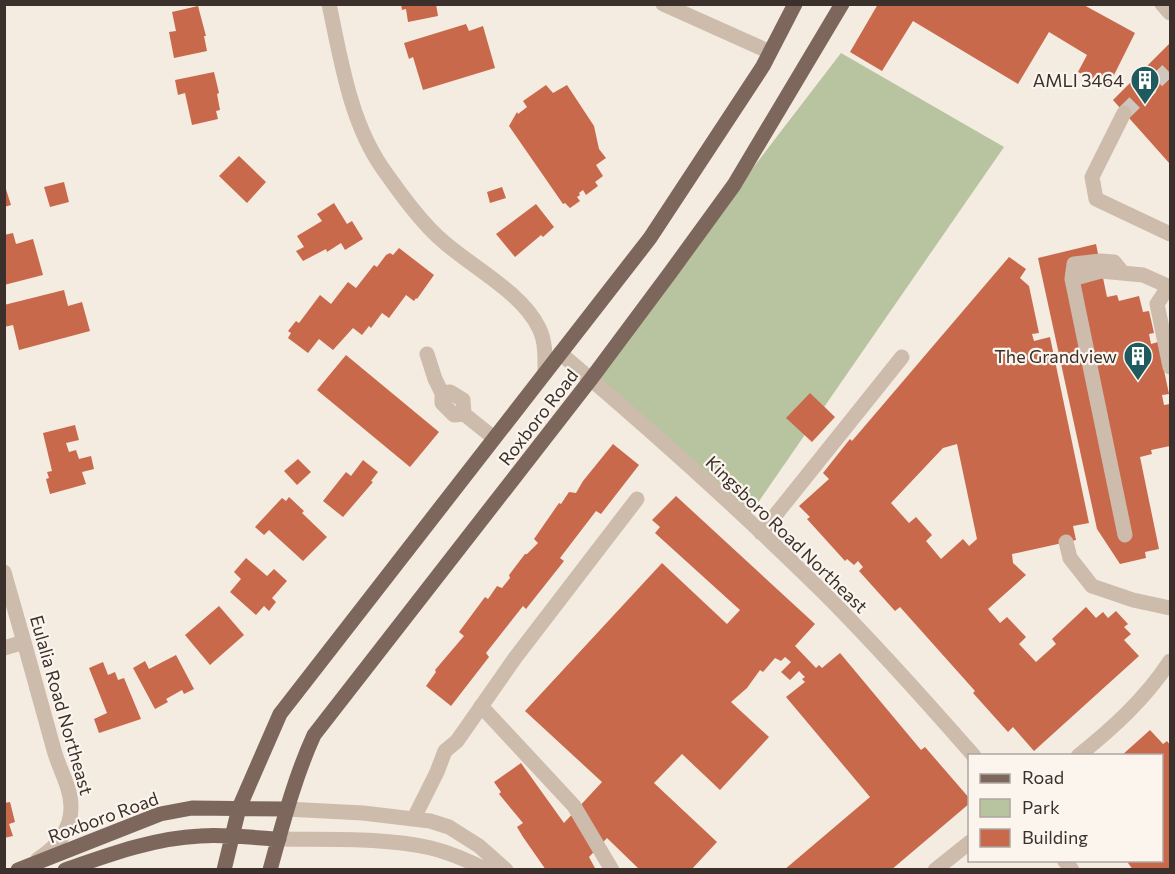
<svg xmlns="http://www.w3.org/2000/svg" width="1175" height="874" font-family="Commissioner,sans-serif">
<rect width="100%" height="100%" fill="#f4ebe1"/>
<path fill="#b8c4a0" d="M 841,53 L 1004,147 L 748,517 L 591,379 Z"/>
<path fill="#c8694b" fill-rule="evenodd" d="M 401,4 L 436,4 L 438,16 L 408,22 L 406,9 L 402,10 Z
M 878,4 L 1082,4 L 1135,33 L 1108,87 L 1078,72 L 1087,55 L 1049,32 L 1018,84 L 913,21 L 882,71 L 850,52 Z
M 198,6 L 206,36 L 204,36 L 207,51 L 174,58 L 169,32 L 176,31 L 172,12 Z
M 466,24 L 469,31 L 483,26 L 495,68 L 423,90 L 413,57 L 409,59 L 404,43 Z
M 1169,44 L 1170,46 L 1170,164 L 1113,100 Z
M 214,72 L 219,93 L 217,94 L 220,110 L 216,111 L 218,119 L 192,125 L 185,93 L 178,95 L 175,80 Z
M 546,85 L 553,93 L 567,85 L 594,126 L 599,149 L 606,158 L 596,165 L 603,176 L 595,182 L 598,186 L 586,195 L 583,190 L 579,193 L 580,195 L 577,197 L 580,201 L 570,208 L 565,203 L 563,204 L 509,126 L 517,112 L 518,114 L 527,107 L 523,101 Z
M 239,156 L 266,182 L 247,203 L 219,176 Z
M 64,182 L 69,202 L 50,207 L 44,187 Z
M 4,183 L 11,205 L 4,207 Z
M 502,187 L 506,198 L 490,203 L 487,192 Z
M 334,203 L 347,224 L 352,221 L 363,239 L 345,250 L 341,243 L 327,252 L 326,249 L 303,261 L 296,251 L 304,247 L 297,236 L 322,221 L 317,214 Z
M 536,204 L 554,227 L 543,237 L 541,235 L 515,257 L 496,234 Z
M 13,233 L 16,244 L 33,239 L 43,275 L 4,285 L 4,235 Z
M 1096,244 L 1107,297 L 1117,295 L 1119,301 L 1139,296 L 1143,312 L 1149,311 L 1154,333 L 1149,334 L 1151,344 L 1158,342 L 1169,394 L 1162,395 L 1164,405 L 1170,404 L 1170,446 L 1151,450 L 1152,454 L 1140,457 L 1159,549 L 1145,552 L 1146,558 L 1120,564 L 1097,529 L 1038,258 Z
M 399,248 L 434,275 L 417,299 L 416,298 L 414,301 L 406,295 L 389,318 L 382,313 L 371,328 L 369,326 L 362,335 L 353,328 L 333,350 L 319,339 L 308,353 L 288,338 L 291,333 L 288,331 L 296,321 L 299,323 L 320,295 L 331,304 L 348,282 L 356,288 L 374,265 L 377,267 L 386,255 L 390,253 L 393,255 Z
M 1009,257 L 1026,269 L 1020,278 L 1029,286 L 1039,333 L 1032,334 L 1034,341 L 1050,337 L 1089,523 L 1073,526 L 1076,540 L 1012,554 L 1013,563 L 1026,575 L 988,609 L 1000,623 L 1007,617 L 1026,637 L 1019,644 L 1036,662 L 1056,644 L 1052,639 L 1086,607 L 1096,618 L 1103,612 L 1108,618 L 1116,611 L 1128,624 L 1124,627 L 1131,634 L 1124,640 L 1139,656 L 1034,751 L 1013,727 L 1008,732 L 973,693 L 975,691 L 900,607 L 895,611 L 859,571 L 863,567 L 858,561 L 854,565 L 847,559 L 845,561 L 807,519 L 810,517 L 799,506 L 829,479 L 823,473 L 850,439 L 852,441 ZM 957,444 L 977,539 L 969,546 L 963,539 L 941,559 L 926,541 L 932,535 L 916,517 L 909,523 L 891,503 L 943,448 Z
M 64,290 L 68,306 L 82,302 L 90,331 L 19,350 L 13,325 L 4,327 L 4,305 Z
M 346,355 L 439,432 L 410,467 L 317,390 Z
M 810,393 L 835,417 L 812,442 L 786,418 Z
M 75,425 L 79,440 L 66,443 L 69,452 L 76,450 L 79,459 L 91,456 L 94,469 L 82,472 L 86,484 L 50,494 L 46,479 L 49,478 L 47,472 L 52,471 L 43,433 Z
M 613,444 L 639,465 L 601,514 L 596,511 L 560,558 L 564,561 L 526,609 L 523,606 L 486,653 L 489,657 L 451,706 L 426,686 L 436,672 L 435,670 L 464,636 L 459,632 L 485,597 L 488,599 L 497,586 L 502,588 L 510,578 L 509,575 L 525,554 L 527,554 L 538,543 L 534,539 L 559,503 L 561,504 L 569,492 L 576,493 L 583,481 Z
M 298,459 L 311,472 L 297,485 L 284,471 Z
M 363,460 L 378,472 L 371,481 L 373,482 L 343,517 L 323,501 L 346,472 L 351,476 Z
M 676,496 L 815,624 L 795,646 L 816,668 L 819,665 L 822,668 L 840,653 L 921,750 L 925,747 L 970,799 L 970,803 L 891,870 L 784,870 L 870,797 L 786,697 L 805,682 L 802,679 L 805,677 L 799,671 L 790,680 L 781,672 L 791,662 L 785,657 L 781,661 L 775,658 L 763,672 L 760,670 L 747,688 L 731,702 L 769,737 L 720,790 L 682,754 L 654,783 L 717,842 L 691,870 L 640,870 L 607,838 L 589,857 L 596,870 L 546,870 L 523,837 L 517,827 L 523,823 L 499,794 L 501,792 L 494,782 L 521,763 L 564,823 L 602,782 L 525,711 L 662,563 L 727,624 L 740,610 L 655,533 L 660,527 L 652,520 Z
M 289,497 L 304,511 L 302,513 L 327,537 L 303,561 L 269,530 L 264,535 L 255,527 L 282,498 L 286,501 Z
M 246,558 L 267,576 L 274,569 L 287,581 L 272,598 L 276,602 L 269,611 L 264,606 L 256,615 L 230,592 L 241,579 L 234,572 Z
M 219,606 L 244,635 L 210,665 L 185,635 Z
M 176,655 L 194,689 L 184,694 L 182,690 L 166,699 L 168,702 L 155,709 L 133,668 L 145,661 L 149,669 Z
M 103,662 L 108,675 L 115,672 L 118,680 L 124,678 L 141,719 L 99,733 L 94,719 L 107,713 L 89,668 Z
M 1150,730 L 1163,744 L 1167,741 L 1170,745 L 1170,870 L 1133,870 L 1126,860 L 1162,860 L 1162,756 L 1121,756 Z
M 10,802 L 15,822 L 9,824 L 13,836 L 4,838 L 4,803 Z"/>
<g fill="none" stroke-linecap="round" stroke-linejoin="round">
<path stroke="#cfc6bd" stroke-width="15" stroke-dasharray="15 8" stroke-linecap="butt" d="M 1124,113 L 1170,68"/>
<path stroke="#cdbbac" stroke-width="15" d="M 329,4 C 341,60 350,122 383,169 C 400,193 422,224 445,243 C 474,268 522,293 539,328 C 546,342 545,358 545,373
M 663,4 L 770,52
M 1162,4 L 1170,13
M 1124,113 L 1092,177 L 1096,199 L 1170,234
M 1123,273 L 1114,262 L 1100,261 L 1074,264 L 1072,279 L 1125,535
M 1072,279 L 1101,271 L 1143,275 L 1170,287
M 1169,286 L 1157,304 L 1170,367
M 560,353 C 650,429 739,509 823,592 C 875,644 925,700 974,756
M 427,354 L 435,379 L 442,393 L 442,403 L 454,415 L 464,414 L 494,438
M 442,393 L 450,392 L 463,400 L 464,414
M 761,533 L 902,357
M 1066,542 L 1070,558 L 1092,586 L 1133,600 L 1170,608
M 4,572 C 21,631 38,691 54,750 C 59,769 71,787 71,807 C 71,830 57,847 38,859
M 4,648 L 24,642
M 481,706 L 574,806 L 612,870
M 1078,756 C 1113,728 1145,699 1170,661
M 286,809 L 363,813 L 430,821 L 449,827 L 479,846 L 506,870
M 414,818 L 437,772 L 445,751 L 457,741 L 515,658 L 637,499
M 279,839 C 328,840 383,837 431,848 C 451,853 469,861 487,870
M 1064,860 L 1072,870
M 935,870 L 970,842"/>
<path stroke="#7d675c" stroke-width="15" d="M 18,870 L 160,814 L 192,808 L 286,809
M 65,870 C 108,855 154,838 200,836 C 226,834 253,838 279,839
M 224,870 L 239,808 L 280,714 L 650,238 L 763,66 L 795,4
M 270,870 C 283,823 294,779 314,735 L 591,379 L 670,273 L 734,185 L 842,4"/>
</g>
<defs>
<g id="building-pin" transform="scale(1.5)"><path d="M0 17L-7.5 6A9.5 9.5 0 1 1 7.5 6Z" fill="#1f5a5e" stroke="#fbf5ee"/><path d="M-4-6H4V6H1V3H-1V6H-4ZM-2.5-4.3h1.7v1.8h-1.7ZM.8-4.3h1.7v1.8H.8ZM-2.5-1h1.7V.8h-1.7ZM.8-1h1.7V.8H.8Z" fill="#fff"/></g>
</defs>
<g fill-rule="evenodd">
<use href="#building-pin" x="1145" y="80"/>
<use href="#building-pin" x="1138" y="356"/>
</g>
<g text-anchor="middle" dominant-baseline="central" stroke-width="4.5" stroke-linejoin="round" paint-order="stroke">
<g font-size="18" fill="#3b302b" stroke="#fbf5ee" text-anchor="end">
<text x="1124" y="80">AMLI 3464</text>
<text x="1117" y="356">The Grandview</text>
</g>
<g font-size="18" fill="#3b302b" stroke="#fbf5ee">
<text transform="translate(538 417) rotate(-52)">Roxboro Road</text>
<text transform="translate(787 534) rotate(44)">Kingsboro Road Northeast</text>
<text transform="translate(62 705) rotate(74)">Eulalia Road Northeast</text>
<text transform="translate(103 817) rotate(-20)">Roxboro Road</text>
</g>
</g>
<rect width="1175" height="874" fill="none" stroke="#3b302b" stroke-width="12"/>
<rect x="968" y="754" width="195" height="108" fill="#fbf5ee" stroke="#aea6a0" stroke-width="1.5"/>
<rect x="980" y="774" width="30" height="9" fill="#7d675c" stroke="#aea6a0" stroke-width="1.5"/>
<text x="1022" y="784" font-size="18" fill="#3b302b">Road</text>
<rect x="980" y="799" width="30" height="18" fill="#b8c4a0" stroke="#aea6a0" stroke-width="1.5"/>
<text x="1022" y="814" font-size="18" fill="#3b302b">Park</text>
<rect x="980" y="829" width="30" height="18" fill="#c8694b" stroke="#aea6a0" stroke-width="1.5"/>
<text x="1022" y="844" font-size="18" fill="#3b302b">Building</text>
</svg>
